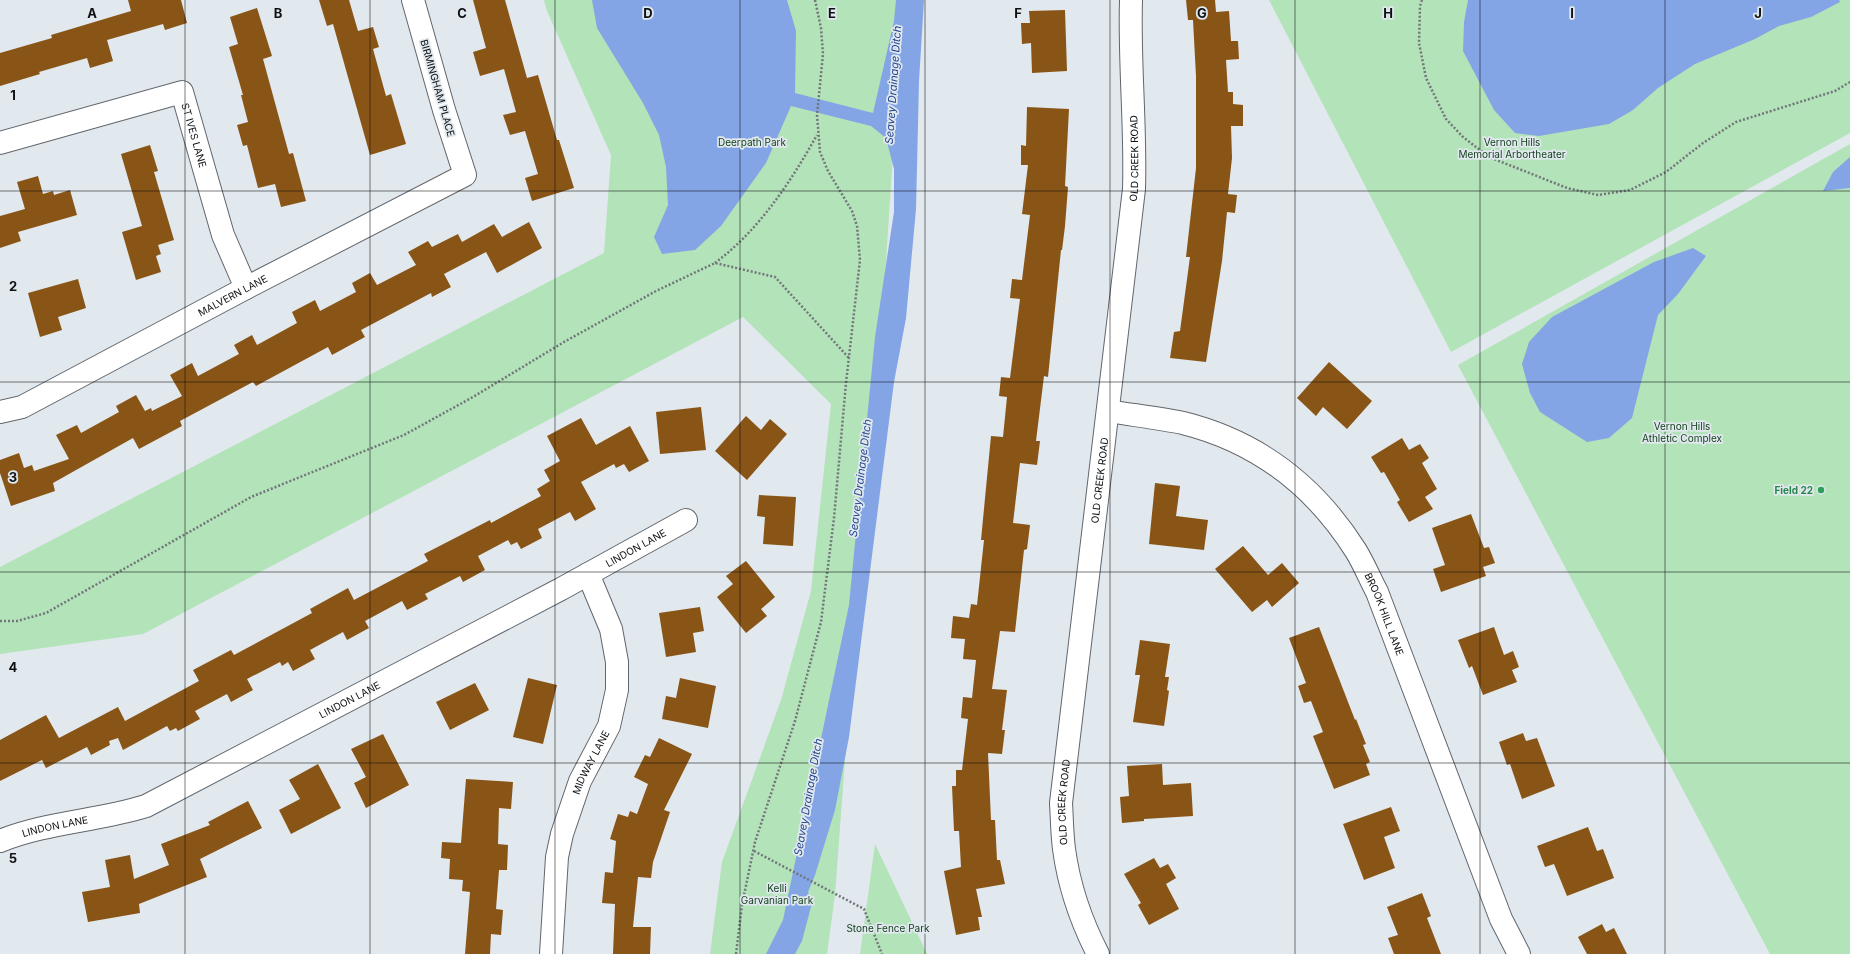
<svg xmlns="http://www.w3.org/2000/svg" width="1850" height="954" font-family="Inter,sans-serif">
<rect width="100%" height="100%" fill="#e1e8ee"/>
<path fill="#b3e3b8" d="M 544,0 L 903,0 L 874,446 L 849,706 L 835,895 L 827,954 L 710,954 L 722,862 L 781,700 L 811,591 L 831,404 L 743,317 L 143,634 L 0,654 L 0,567 L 604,253 L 611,155 L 547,11 Z
M 1269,0 L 1850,0 L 1850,133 L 1451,352 Z
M 1850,144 L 1850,954 L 1770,954 L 1458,365 Z
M 875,844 L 927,954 L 860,954 Z"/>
<path fill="#83a5e6" d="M 592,0 L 787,0 L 796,31 L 795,93 L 873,113 L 894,21 L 896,0 L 924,0 L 919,81 L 916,209 L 906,318 L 894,382 L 849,737 L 835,810 L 815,875 L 808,892 L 812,903 L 802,941 L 795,954 L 766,954 L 783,920 L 849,605 L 875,337 L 894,212 L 894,169 L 886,138 L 871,126 L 791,106 L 766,163 L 721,226 L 695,250 L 662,254 L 654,237 L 668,205 L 666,167 L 659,135 L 643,103 L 597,28 Z
M 1468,0 L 1839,0 L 1840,2 L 1811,17 L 1779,26 L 1755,39 L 1695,64 L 1658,88 L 1633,110 L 1609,124 L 1539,136 L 1515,133 L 1494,110 L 1463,51 L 1464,22 Z
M 1850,157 L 1850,188 L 1823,191 L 1833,172 Z
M 1693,248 L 1706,256 L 1678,294 L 1658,315 L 1632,418 L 1609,438 L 1587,442 L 1540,412 L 1530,393 L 1522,364 L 1529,342 L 1552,317 L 1654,262 Z"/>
<path fill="#895516" d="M 128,0 L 181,0 L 187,23 L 165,30 L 163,24 L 107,40 L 113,61 L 90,68 L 87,58 L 39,72 L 40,74 L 0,86 L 0,53 L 52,38 L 51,35 L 131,11 Z
M 319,0 L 349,0 L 358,31 L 373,27 L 379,47 L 373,49 L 386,96 L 391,94 L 406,144 L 370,155 L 333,24 L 327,26 Z
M 473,0 L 505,0 L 527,78 L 538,75 L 557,140 L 559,140 L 574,188 L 532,201 L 525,178 L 538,174 L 525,131 L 510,135 L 503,115 L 516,112 L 504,69 L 480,76 L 473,52 L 486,48 Z
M 1186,0 L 1215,0 L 1216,12 L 1229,11 L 1231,41 L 1238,41 L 1239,59 L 1226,60 L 1228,92 L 1233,92 L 1233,104 L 1243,105 L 1243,126 L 1231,126 L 1232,158 L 1228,194 L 1237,195 L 1235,213 L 1227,212 L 1222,261 L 1206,362 L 1170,358 L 1174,332 L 1180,331 L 1190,257 L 1186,257 L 1196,168 L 1196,76 L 1193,20 L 1188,20 Z
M 257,8 L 272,56 L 263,59 L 289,154 L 293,153 L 306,201 L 281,207 L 275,184 L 258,188 L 247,145 L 243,146 L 237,125 L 248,122 L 241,95 L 243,95 L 229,47 L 238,44 L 230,17 Z
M 1065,10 L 1067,71 L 1032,73 L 1031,43 L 1022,44 L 1021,23 L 1030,23 L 1029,11 Z
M 1027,107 L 1069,109 L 1065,186 L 1068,187 L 1065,226 L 1062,250 L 1061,250 L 1048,377 L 1044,376 L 1036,441 L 1040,441 L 1037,465 L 1020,463 L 1013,523 L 1030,525 L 1027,549 L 1024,550 L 1015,632 L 1000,631 L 992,689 L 1007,690 L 1002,730 L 1005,730 L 1002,754 L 988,753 L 991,820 L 995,820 L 997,860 L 1000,860 L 1005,884 L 976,889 L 982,917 L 978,917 L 980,930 L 956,935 L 944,871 L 961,867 L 959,831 L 954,831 L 952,786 L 956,786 L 956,770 L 962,770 L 968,719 L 961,718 L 963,697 L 972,698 L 976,660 L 963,659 L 965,639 L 951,638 L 953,616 L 969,618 L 971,604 L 977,605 L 984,540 L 981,540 L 991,436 L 1003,437 L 1007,397 L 999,396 L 1001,377 L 1010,378 L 1020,299 L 1010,298 L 1012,279 L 1022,280 L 1030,215 L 1022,214 L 1028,165 L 1021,165 L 1021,145 L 1026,146 Z
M 150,145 L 158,171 L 154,172 L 174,240 L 158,245 L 161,254 L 156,256 L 161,272 L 136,280 L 122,232 L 142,226 L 121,154 Z
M 38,176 L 43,194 L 53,191 L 54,195 L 70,190 L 77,215 L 18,232 L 21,241 L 0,248 L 0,216 L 25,209 L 17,182 Z
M 529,222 L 542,248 L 497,273 L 486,252 L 444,274 L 451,287 L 432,297 L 431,293 L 361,330 L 365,337 L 332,355 L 328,347 L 256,386 L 253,382 L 180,421 L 182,426 L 139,449 L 133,438 L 53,483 L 55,491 L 11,506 L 0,473 L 0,460 L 19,453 L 24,468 L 32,465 L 34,471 L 69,459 L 56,435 L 77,425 L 81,433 L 119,412 L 116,406 L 136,395 L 145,411 L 151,408 L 152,411 L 182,396 L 170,375 L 192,363 L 198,376 L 239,354 L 234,345 L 252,335 L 257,345 L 297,323 L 292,312 L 315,300 L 320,311 L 356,292 L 352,283 L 370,273 L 377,285 L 416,265 L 408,252 L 428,241 L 432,247 L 458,234 L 462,242 L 494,224 L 502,237 Z
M 78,279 L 86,308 L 58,317 L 62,330 L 40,337 L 28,293 Z
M 1329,362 L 1372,401 L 1347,429 L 1323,407 L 1316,416 L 1297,398 Z
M 701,407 L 706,450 L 660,454 L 656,412 Z
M 746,416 L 761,430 L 770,419 L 787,434 L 747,480 L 715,451 Z
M 581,418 L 596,445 L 630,426 L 649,461 L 629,472 L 624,464 L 616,468 L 614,464 L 581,482 L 596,509 L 575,521 L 570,512 L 538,529 L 542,538 L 521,549 L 517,542 L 511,545 L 508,540 L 478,556 L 485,570 L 463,582 L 460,576 L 425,594 L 428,599 L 407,610 L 402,601 L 365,621 L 369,628 L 347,640 L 343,632 L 310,650 L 315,659 L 293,671 L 288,662 L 282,666 L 280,662 L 247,679 L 253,690 L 231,702 L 227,694 L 195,711 L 200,719 L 178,731 L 176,728 L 170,731 L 167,726 L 123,750 L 118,738 L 109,741 L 110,745 L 91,755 L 87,747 L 46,768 L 42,760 L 0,781 L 0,740 L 46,715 L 59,738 L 118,707 L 125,721 L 199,681 L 193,670 L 231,650 L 234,655 L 312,613 L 310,609 L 348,588 L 354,600 L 428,561 L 424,554 L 490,520 L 491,523 L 541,496 L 537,489 L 550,481 L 544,470 L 560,461 L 547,436 Z
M 1402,438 L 1409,450 L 1420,444 L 1429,458 L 1422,463 L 1437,489 L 1425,497 L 1433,509 L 1409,522 L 1397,502 L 1400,500 L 1384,472 L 1381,473 L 1371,457 Z
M 1155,483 L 1180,486 L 1176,516 L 1208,520 L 1204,550 L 1149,544 Z
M 759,495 L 796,497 L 793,546 L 763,544 L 765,517 L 757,516 Z
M 1471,514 L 1484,548 L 1489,547 L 1495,563 L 1483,567 L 1486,576 L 1441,592 L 1433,569 L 1445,565 L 1432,528 Z
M 1243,546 L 1268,575 L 1282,563 L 1299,583 L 1272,607 L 1267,600 L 1252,612 L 1215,569 Z
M 746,561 L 775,597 L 761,609 L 767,616 L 746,633 L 717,597 L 733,584 L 726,576 Z
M 700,607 L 704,631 L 693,633 L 696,652 L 666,657 L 659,613 Z
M 1319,627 L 1355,720 L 1356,719 L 1366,744 L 1363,745 L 1370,762 L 1366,764 L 1370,775 L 1334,789 L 1313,736 L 1323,732 L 1311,701 L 1304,703 L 1298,686 L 1306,683 L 1289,638 Z
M 1494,627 L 1504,655 L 1513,651 L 1519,667 L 1512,670 L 1517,682 L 1483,695 L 1472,666 L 1469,668 L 1458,640 Z
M 1140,640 L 1170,644 L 1165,677 L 1169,677 L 1167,690 L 1169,691 L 1164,726 L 1133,722 L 1140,675 L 1135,675 Z
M 528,678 L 557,685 L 543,744 L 513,737 Z
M 680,678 L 716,686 L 708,728 L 662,719 L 666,696 L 676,698 Z
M 475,683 L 489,710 L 450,730 L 436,702 Z
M 1523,733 L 1526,741 L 1537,738 L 1555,786 L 1522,799 L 1510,764 L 1507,765 L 1499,742 Z
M 383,734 L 409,785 L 366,808 L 354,783 L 366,777 L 351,749 Z
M 659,738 L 692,754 L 664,810 L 670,812 L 653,862 L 651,878 L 638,877 L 633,927 L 651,927 L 650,954 L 613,954 L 615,904 L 602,903 L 605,872 L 613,873 L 616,841 L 610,839 L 618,814 L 628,817 L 630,811 L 637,814 L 648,784 L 634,777 L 645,755 L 650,757 Z
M 318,764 L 341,808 L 291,834 L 279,810 L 300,799 L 289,780 Z
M 1162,764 L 1163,785 L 1191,783 L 1193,816 L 1144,819 L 1144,821 L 1122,823 L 1120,797 L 1129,796 L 1127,766 Z
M 466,779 L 513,782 L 511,809 L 499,808 L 498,844 L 508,845 L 507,870 L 499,870 L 496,909 L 503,910 L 501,935 L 491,934 L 490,954 L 465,954 L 470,892 L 462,891 L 463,880 L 449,879 L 450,859 L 441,858 L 442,842 L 461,843 Z
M 248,801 L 262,828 L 200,859 L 207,877 L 139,904 L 140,913 L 88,922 L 82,892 L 110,887 L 105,860 L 130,855 L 134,879 L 169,865 L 161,844 L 210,825 L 208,822 Z
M 1391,807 L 1400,831 L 1384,837 L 1395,868 L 1364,880 L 1343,824 Z
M 1588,827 L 1597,851 L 1603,849 L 1614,878 L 1567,896 L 1554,864 L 1545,867 L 1537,846 Z
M 1154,858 L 1160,868 L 1168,864 L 1176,878 L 1166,884 L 1179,909 L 1149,925 L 1138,905 L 1141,903 L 1124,874 Z
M 1422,893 L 1431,916 L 1427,918 L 1441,954 L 1394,954 L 1388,938 L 1398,935 L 1387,907 Z
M 1602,924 L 1606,932 L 1614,928 L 1627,954 L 1587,954 L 1578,937 Z"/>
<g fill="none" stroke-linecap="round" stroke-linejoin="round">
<g stroke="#61666c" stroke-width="24">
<g id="street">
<path id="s1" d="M 0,143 L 182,92 L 223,235 L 246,288"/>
<path id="s2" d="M 1108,411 C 1132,415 1158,418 1183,423 C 1259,442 1315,486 1356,551 C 1364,564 1370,579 1377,592 L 1501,919 L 1519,954"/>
<path id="s3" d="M 0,412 L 22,407 L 246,288 L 465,175 L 444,110 L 413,0"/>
<path id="s4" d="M 0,841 C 47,822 98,821 146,806 L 561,589 L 686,520"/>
<path id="s5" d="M 551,954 L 557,857 L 562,834 L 580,781 L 609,726 L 617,690 L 617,662 L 611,629 L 588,574"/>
<path id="s6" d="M 1098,954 C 1081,921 1069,886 1064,849 C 1062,834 1062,819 1061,803 L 1134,189 C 1136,126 1129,63 1131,0"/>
</g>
</g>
<path stroke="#72767a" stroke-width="2.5" stroke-dasharray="2 2" stroke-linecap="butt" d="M 1422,0 L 1420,6 L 1419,43 L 1426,78 L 1446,119 L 1463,137 L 1489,157 L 1567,188 L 1598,195 L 1630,190 L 1666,172 L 1703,143 L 1736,122 L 1835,91 L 1850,82
M 715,263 C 759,230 790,183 817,135
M 0,621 L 17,621 L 46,613 L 251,497 L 404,435 L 473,397 L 564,342 L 656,291 L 715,263 L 775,277 L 849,358
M 754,851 L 864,909 L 882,954
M 736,954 L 742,905 L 755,842 L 795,721 L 821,622 L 834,518 L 846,383 L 860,260 L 857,226 L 852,211 L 828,171 L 820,152 L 817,115 L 823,54 L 821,28 L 815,0"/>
<use href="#street" stroke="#fff" stroke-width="22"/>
</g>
<path fill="none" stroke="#0e1013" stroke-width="1" stroke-opacity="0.55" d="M 185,0 L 185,954M 370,0 L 370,954M 555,0 L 555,954M 740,0 L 740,954M 925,0 L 925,954M 1110,0 L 1110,954M 1295,0 L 1295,954M 1480,0 L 1480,954M 1665,0 L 1665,954M 0,191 L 1850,191M 0,382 L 1850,382M 0,572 L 1850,572M 0,763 L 1850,763"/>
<circle fill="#2e9e5b" stroke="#e1e8ee" stroke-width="1.5" cx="1821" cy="490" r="4"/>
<g text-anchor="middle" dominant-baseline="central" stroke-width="3.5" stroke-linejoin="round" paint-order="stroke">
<g font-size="10" fill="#0e1013" stroke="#e1e8ee">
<text transform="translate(438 88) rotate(74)">BIRMINGHAM PLACE</text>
<text stroke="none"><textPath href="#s1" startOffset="234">ST IVES LANE</textPath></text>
<text stroke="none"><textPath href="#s6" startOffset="806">OLD CREEK ROAD</textPath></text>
<text stroke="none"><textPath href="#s3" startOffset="261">MALVERN LANE</textPath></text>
<text stroke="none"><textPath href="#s6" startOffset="482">OLD CREEK ROAD</textPath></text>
<text stroke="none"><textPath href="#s4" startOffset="704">LINDON LANE</textPath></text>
<text stroke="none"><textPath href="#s2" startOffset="366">BROOK HILL LANE</textPath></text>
<text stroke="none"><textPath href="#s4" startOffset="380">LINDON LANE</textPath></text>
<text stroke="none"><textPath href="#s5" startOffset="198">MIDWAY LANE</textPath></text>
<text stroke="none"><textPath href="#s6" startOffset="158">OLD CREEK ROAD</textPath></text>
<text stroke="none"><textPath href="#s4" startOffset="57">LINDON LANE</textPath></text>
</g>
<g font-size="10" fill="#103e1a" stroke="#e1e8ee">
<text x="752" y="142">Deerpath Park</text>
<text x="1512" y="142">Vernon Hills<tspan x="1512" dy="12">Memorial Arbortheater</tspan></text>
<text x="1682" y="426">Vernon Hills<tspan x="1682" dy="12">Athletic Complex</tspan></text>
<text x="777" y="888">Kelli<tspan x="777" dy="12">Garvanian Park</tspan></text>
<text x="888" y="928">Stone Fence Park</text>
</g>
<g font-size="10" font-weight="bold" fill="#27864d" stroke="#e1e8ee" text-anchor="end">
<text x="1813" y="490">Field 22</text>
</g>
<g font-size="11" font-style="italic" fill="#214590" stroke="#e1e8ee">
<text transform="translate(893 85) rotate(-86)">Seavey Drainage Ditch</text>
<text transform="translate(860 478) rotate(-83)">Seavey Drainage Ditch</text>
<text transform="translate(808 797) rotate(-80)">Seavey Drainage Ditch</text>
</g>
</g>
<g font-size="13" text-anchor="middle" font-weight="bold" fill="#0e1013" stroke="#e1e8ee" stroke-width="3.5" stroke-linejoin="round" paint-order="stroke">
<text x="92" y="18">A</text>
<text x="278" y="18">B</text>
<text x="462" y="18">C</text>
<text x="648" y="18">D</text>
<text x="832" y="18">E</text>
<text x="1018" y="18">F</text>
<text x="1202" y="18">G</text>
<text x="1388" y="18">H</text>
<text x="1572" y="18">I</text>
<text x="1758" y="18">J</text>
<text x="13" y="100">1</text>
<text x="13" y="291">2</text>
<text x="13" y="482">3</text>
<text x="13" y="672">4</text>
<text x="13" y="863">5</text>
</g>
</svg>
